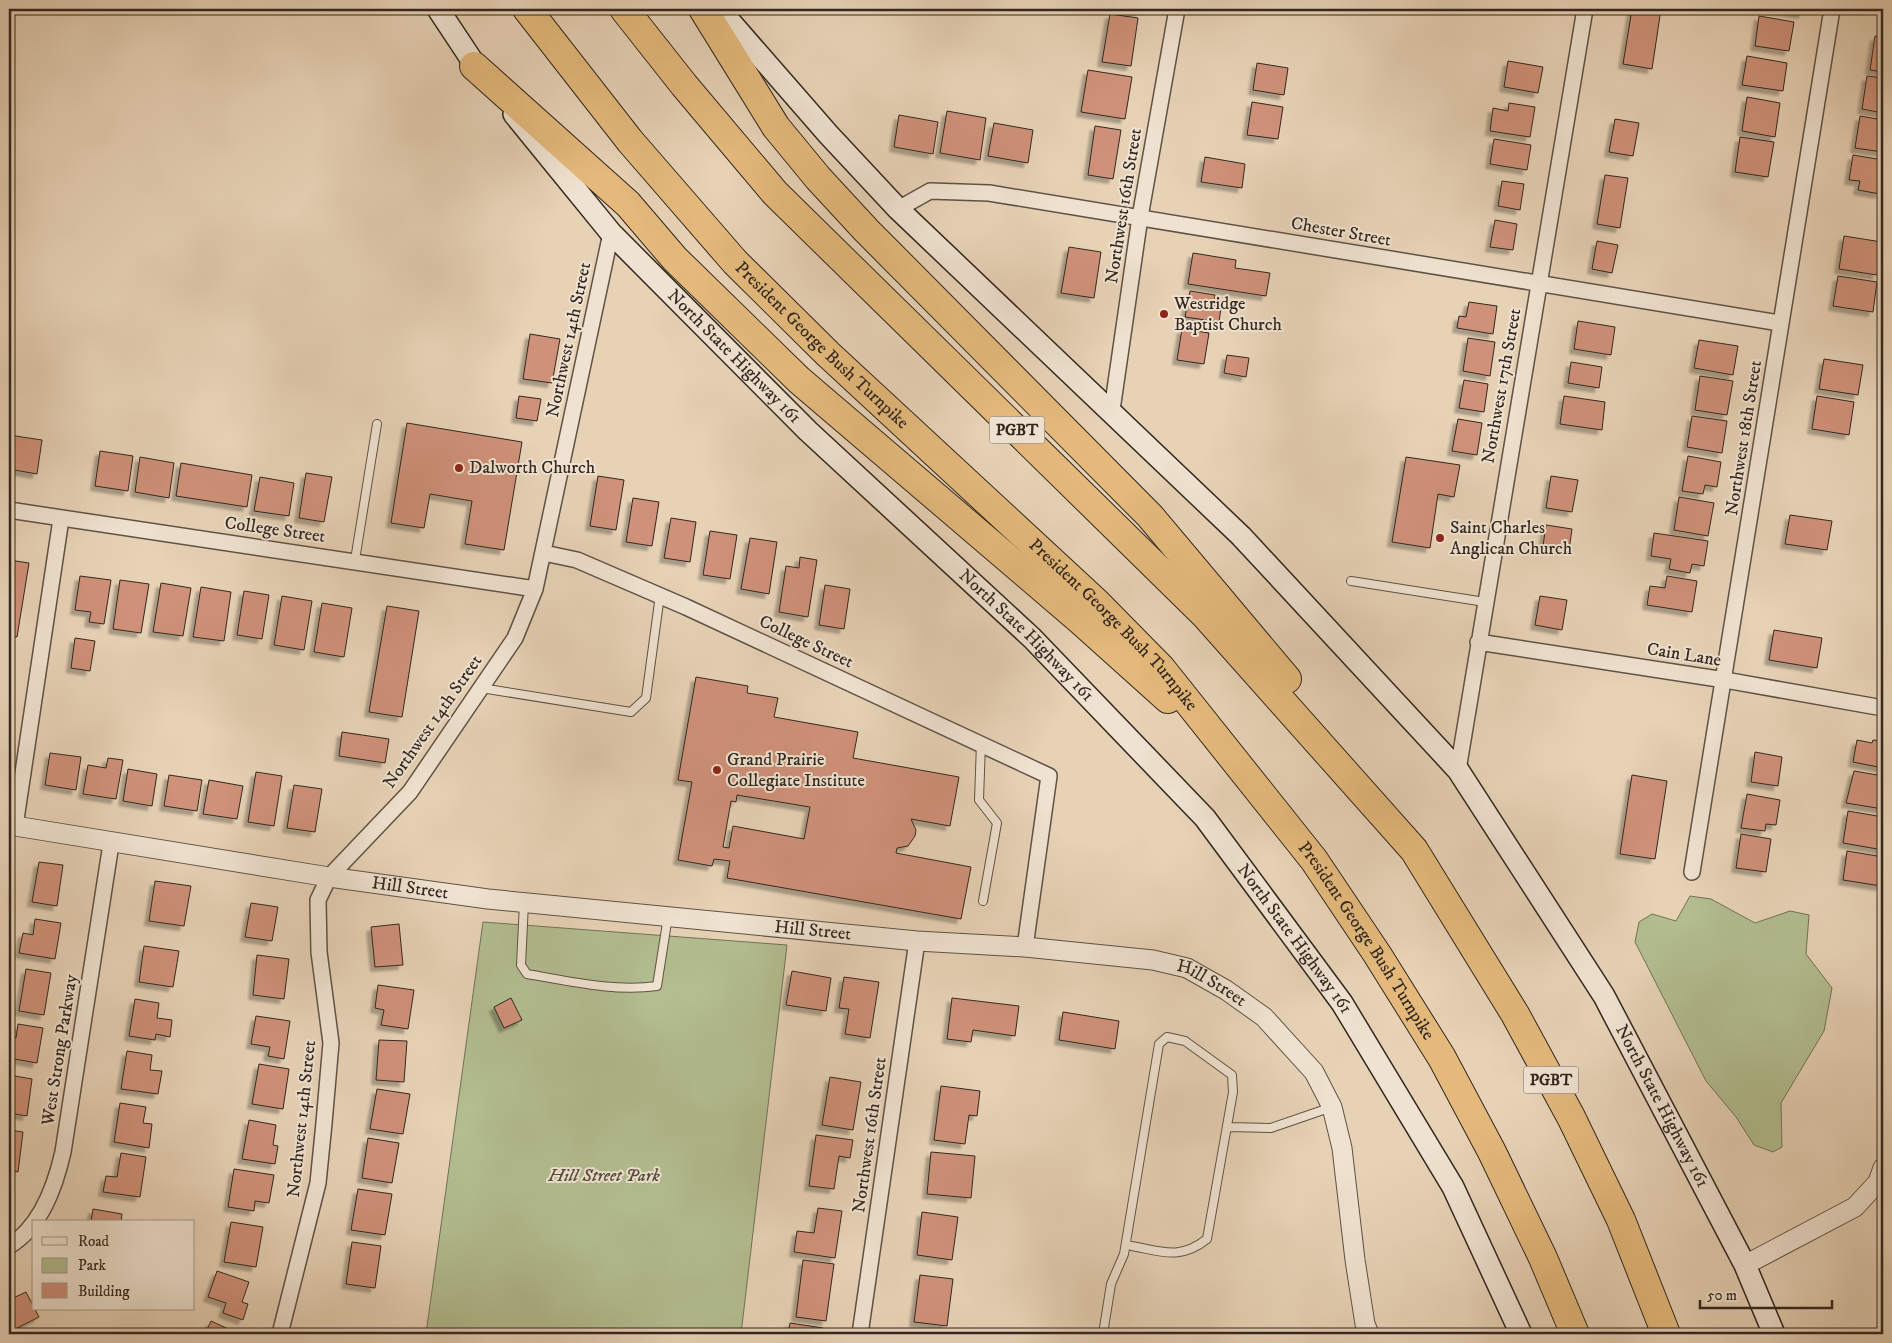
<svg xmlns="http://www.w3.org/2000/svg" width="1892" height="1343" font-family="'IM FELL DW Pica',serif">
<defs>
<filter id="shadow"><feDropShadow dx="-4.5" dy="4.5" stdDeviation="1" flood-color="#0004"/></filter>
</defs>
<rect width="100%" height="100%" fill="#e7d2b6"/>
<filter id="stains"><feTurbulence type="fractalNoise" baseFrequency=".004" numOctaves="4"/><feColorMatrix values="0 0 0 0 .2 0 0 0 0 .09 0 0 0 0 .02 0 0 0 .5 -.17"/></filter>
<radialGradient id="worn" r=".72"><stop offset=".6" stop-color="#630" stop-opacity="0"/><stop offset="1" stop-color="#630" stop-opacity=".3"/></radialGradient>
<path fill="#b2bd90" stroke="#727258" d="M 1690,896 L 1711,899 L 1755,923 L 1790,911 L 1809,915 L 1806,954 L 1832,988 L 1824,1031 L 1781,1103 L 1782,1147 L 1773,1152 L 1754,1145 L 1736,1117 L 1706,1081 L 1635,942 L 1639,922 L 1652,914 L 1676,921 Z
M 483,922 L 787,945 L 741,1334 L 426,1334 Z"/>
<path fill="#cf9179" stroke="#322720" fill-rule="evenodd" filter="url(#shadow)" d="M 1120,9 L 1140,9 L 1139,12 Z
M 1632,9 L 1661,9 L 1652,69 L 1623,64 Z
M 1771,9 L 1804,9 L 1803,14 Z
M 1110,14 L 1138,18 L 1131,66 L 1102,62 Z
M 1759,16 L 1794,22 L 1789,51 L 1755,46 Z
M 1875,36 L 1883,37 L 1883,72 L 1870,70 Z
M 1747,56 L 1787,63 L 1783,91 L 1742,85 Z
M 1508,61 L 1543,67 L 1538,93 L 1504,87 Z
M 1257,63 L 1288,68 L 1284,95 L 1253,90 Z
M 1088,70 L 1132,77 L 1125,119 L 1081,112 Z
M 1867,76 L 1883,78 L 1883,113 L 1862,109 Z
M 1747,97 L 1780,103 L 1775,137 L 1742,131 Z
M 1252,102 L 1283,107 L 1278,139 L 1247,135 Z
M 1509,103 L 1535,107 L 1530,137 L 1490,131 L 1493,108 L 1508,111 Z
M 947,111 L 986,118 L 980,160 L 940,153 Z
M 899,115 L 938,122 L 933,154 L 894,147 Z
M 1860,116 L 1883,120 L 1883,152 L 1855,148 Z
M 1615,119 L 1639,123 L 1633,156 L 1609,152 Z
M 994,123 L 1033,130 L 1028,163 L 988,156 Z
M 1095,126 L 1121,130 L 1113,179 L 1088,175 Z
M 1740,137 L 1774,142 L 1768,177 L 1735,172 Z
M 1494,139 L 1531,145 L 1527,170 L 1490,164 Z
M 1853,155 L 1883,160 L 1880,194 L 1858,190 L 1860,181 L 1849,180 Z
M 1205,157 L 1245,164 L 1242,188 L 1201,182 Z
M 1605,175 L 1628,178 L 1620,228 L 1597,224 Z
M 1502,181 L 1524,184 L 1520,210 L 1498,206 Z
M 1495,220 L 1517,224 L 1513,250 L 1490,247 Z
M 1844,236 L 1882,242 L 1877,275 L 1839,269 Z
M 1597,241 L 1618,245 L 1612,273 L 1592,269 Z
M 1069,247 L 1101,252 L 1094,298 L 1061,293 Z
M 1193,253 L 1236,260 L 1235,268 L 1270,273 L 1266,296 L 1188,284 Z
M 1838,276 L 1877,282 L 1873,312 L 1833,306 Z
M 1190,291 L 1215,295 L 1214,306 L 1221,308 L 1219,322 L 1185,317 Z
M 1469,302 L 1497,306 L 1493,334 L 1457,328 L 1459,316 L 1466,317 Z
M 1578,321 L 1615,327 L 1611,355 L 1574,349 Z
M 1182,329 L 1209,333 L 1204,364 L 1177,360 Z
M 530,334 L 560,339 L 552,383 L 523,379 Z
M 1468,338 L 1495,342 L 1490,376 L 1463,371 Z
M 1699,340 L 1738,346 L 1733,375 L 1694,368 Z
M 1227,355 L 1249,358 L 1246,377 L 1224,373 Z
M 1824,359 L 1863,365 L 1858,395 L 1819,389 Z
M 1571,362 L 1602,367 L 1599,388 L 1568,383 Z
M 1700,376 L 1733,381 L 1727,415 L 1695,410 Z
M 1464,380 L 1488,384 L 1484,412 L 1459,408 Z
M 519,396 L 541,399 L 537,421 L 516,418 Z
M 1564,396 L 1605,402 L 1602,430 L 1560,424 Z
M 1817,396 L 1854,402 L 1849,435 L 1812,429 Z
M 1692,416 L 1727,421 L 1722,453 L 1687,447 Z
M 1458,419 L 1482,423 L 1477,455 L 1452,451 Z
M 407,423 L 522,442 L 504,550 L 465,544 L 472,501 L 430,494 L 424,528 L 391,523 Z
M 9,435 L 42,440 L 37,474 L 9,469 Z
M 100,451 L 133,456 L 128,491 L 95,486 Z
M 1688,456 L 1721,462 L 1717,487 L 1705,485 L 1703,494 L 1682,491 Z
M 140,457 L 174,463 L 169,498 L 135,492 Z
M 1406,457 L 1460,465 L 1454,497 L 1438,494 L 1430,548 L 1392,542 Z
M 181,463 L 252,475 L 247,507 L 176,496 Z
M 306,473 L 332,477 L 324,522 L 299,518 Z
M 598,476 L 624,480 L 616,530 L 590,526 Z
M 1551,476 L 1578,480 L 1572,512 L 1546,508 Z
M 260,477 L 294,483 L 289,516 L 254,511 Z
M 1679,497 L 1714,503 L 1708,536 L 1674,530 Z
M 633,498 L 659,502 L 652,546 L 626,542 Z
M 1790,515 L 1832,521 L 1827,550 L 1785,544 Z
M 671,518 L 696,522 L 690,562 L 664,558 Z
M 1546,525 L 1572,529 L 1569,550 L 1543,546 Z
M 710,531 L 737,535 L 730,579 L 703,575 Z
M 1654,533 L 1708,541 L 1704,566 L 1692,564 L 1690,573 L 1669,569 L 1671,559 L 1651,556 Z
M 750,538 L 777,542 L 769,594 L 741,589 Z
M 800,557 L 817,560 L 808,617 L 779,612 L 786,566 L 799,568 Z
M 9,560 L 29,563 L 17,637 L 9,636 Z
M 80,576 L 111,580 L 104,624 L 89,622 L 91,612 L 75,610 Z
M 1667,576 L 1697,581 L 1692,612 L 1647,605 L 1650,586 L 1665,588 Z
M 120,580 L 149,584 L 141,633 L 113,629 Z
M 161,583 L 191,588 L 183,636 L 153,632 Z
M 825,585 L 850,589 L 844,629 L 819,625 Z
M 201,587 L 231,592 L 224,641 L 193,637 Z
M 244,591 L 269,595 L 262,639 L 237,635 Z
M 282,596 L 312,601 L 304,650 L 274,645 Z
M 1540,596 L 1567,600 L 1562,630 L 1535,625 Z
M 322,603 L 352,608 L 344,657 L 314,652 Z
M 387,606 L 419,611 L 402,717 L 369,712 Z
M 1774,630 L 1822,638 L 1817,668 L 1769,660 Z
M 75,638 L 95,641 L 90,671 L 71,668 Z
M 696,677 L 748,686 L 747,693 L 778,698 L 774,717 L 858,732 L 853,758 L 959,777 L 950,826 L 911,819 L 916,830 L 915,836 L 908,846 L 897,848 L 896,853 L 971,867 L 961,919 L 727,878 L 730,861 L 714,859 L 712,866 L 678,860 L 692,782 L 678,780 ZM 737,795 L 810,807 L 804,839 L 733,826 L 729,848 L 723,847 L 731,801 L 736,802 Z
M 342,732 L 389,739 L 385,763 L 339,756 Z
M 1857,740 L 1872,743 L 1873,740 L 1883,741 L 1883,768 L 1853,762 Z
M 1755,752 L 1782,757 L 1778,786 L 1751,782 Z
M 50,753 L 81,757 L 76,790 L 45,785 Z
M 108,758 L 123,760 L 116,799 L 83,794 L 88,765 L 106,768 Z
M 128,769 L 157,774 L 152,806 L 123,801 Z
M 1854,771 L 1883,776 L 1883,809 L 1846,803 Z
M 256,772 L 282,776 L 274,826 L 248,822 Z
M 169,775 L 202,780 L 197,811 L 164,806 Z
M 1632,775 L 1667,781 L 1655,859 L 1620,854 Z
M 209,780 L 243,786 L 237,819 L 203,814 Z
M 294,785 L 322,789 L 315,832 L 287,828 Z
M 1747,794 L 1780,800 L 1776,825 L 1766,824 L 1765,831 L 1741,828 Z
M 1848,811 L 1883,817 L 1883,850 L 1843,843 Z
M 1741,834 L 1771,839 L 1766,872 L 1736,868 Z
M 1847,851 L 1883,857 L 1881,886 L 1843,880 Z
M 39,862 L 63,865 L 57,906 L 32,902 Z
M 155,881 L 191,886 L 184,926 L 149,921 Z
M 251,903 L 278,907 L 272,941 L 245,937 Z
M 35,919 L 61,923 L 55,959 L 19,953 L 23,933 L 33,935 Z
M 399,924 L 403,965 L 375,967 L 371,927 Z
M 144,946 L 179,951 L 173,987 L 139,982 Z
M 257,955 L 289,959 L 284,999 L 253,995 Z
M 26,969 L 51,973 L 44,1015 L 19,1011 Z
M 792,971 L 831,978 L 826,1011 L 786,1005 Z
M 844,977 L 879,982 L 870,1038 L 845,1034 L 849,1009 L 839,1008 Z
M 378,985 L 414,990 L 408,1029 L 381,1025 L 384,1010 L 375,1008 Z
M 511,998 L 522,1020 L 504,1028 L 494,1007 Z
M 952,998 L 1019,1006 L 1015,1036 L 973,1030 L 971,1042 L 947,1039 Z
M 135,999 L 159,1003 L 157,1018 L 172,1020 L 170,1037 L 156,1034 L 155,1040 L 129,1036 Z
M 1063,1012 L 1119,1021 L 1115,1049 L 1059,1040 Z
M 256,1016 L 290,1021 L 284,1059 L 268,1056 L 270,1047 L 251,1044 Z
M 18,1024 L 43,1028 L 37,1063 L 9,1058 L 9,1037 L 16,1038 Z
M 379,1040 L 407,1041 L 404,1082 L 376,1080 Z
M 127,1051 L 152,1055 L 150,1070 L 162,1071 L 158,1094 L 121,1089 Z
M 259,1064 L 289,1069 L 283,1109 L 252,1104 Z
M 9,1075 L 32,1079 L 27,1116 L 9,1113 Z
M 830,1077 L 861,1082 L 853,1130 L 822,1125 Z
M 941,1086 L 980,1091 L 977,1116 L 969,1115 L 965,1144 L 934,1140 Z
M 377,1089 L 410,1094 L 403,1134 L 370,1129 Z
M 120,1103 L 146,1107 L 143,1123 L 152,1124 L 149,1148 L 114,1142 Z
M 249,1120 L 276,1125 L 273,1145 L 278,1146 L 275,1164 L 242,1159 Z
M 9,1130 L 23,1132 L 18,1172 L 9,1170 Z
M 816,1135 L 853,1140 L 850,1158 L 839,1156 L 834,1189 L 809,1186 Z
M 368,1138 L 399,1143 L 392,1183 L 362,1178 Z
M 931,1152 L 975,1156 L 971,1198 L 927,1194 Z
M 121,1153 L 146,1157 L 140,1197 L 103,1192 L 106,1176 L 117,1177 Z
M 234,1169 L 274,1175 L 269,1203 L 255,1201 L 254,1211 L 228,1207 Z
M 358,1189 L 392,1194 L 385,1235 L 351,1230 Z
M 818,1208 L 842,1211 L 835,1258 L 794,1252 L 797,1231 L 814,1233 Z
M 93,1209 L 122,1214 L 121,1222 L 91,1222 Z
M 922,1212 L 958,1217 L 952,1260 L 917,1255 Z
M 231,1222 L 263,1227 L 256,1267 L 224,1262 Z
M 352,1242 L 381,1246 L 375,1288 L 346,1284 Z
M 803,1260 L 834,1264 L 826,1321 L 796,1317 Z
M 217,1271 L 249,1282 L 242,1302 L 248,1304 L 243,1320 L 223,1313 L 226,1303 L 208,1297 Z
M 920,1275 L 953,1279 L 947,1326 L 914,1322 Z
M 26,1292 L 39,1317 L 9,1332 L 9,1300 Z
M 211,1321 L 237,1333 L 237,1334 L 205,1334 Z
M 790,1323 L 823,1328 L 822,1334 L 788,1334 Z"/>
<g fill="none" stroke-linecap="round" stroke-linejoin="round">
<g stroke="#5f5246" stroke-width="10">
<path id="service" d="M 1874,9 L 1879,9
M 355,560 L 377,424
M 1351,581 L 1485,602
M 481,688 L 631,712 L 646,698 L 660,595
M 981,743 L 979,800 L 997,823 L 983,901
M 524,903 L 521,965 L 527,974 C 569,981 614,992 657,986 L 668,916
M 1228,1127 L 1271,1128 L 1332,1107
M 1103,1334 L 1111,1284 L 1124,1254 L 1159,1044 L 1167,1037 L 1185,1041 L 1232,1075 L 1233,1092 L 1207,1239 C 1178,1262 1159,1250 1126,1245"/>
</g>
<g stroke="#5f5246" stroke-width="18">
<path id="minor" d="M 898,209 L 930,191 L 989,193 L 1780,323
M 1112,410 L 1140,217 L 1177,9
M 9,510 L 535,589
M 544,553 L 577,560 L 686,607 L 1049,776 L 1025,947
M 1478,642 L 1725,680 L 1883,708
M 1458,770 L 1585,9
M 15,826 L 61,519
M 1692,872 L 1832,9
M 9,1246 C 41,1227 55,1187 63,1152 L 111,844
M 280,1334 L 318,1183 L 324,1123 L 331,1043 L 319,952 L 318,900 L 329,877 L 410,792 L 515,638 L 535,589 L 611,233
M 860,1334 L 917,941"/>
</g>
<g stroke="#5f5246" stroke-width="21">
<g id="tertiary">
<path id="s1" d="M 9,825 L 329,877 L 488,899 L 917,941 L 1025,947 L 1153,960 L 1187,968 L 1226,990 L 1264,1017 L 1314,1072 L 1332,1107 L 1342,1148 L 1355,1260 L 1365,1324 L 1369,1334"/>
<path d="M 1745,1265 L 1855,1207 L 1878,1182 L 1883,1168"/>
</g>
</g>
<g stroke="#322720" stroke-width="24">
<g id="secondary">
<path d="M 438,9 L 483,77"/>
<path id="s2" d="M 719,9 L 828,134 L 898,209 L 1241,536 L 1458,770 L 1604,996 L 1745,1265 L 1774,1334"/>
<path id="s3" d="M 514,114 L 611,233 L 808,431 L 1032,638 L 1205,818 L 1342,1003 L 1453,1187 L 1521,1334"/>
</g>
</g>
<g stroke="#322720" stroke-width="30">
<g id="motorway">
<path id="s4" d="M 527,9 L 630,141 L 735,262 L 828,354 L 1097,603 L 1161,668 L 1314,860 L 1377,954 L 1442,1058 L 1492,1152 L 1543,1258 L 1575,1334"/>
<path d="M 624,9 L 684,85 L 775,193 L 1205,615 L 1414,850 L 1515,1014 L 1571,1117 L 1621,1220 L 1666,1334"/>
<path d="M 703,9 L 776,127 L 818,178 L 866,230 L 1150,516 L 1287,679"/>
<path d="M 474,66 L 628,204 L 675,259 L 799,380 L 1080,620 L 1168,699"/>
</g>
</g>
<use href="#service" stroke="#efe2d0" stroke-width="8"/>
<use href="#minor" stroke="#efe2d0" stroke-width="15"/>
<use href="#tertiary" stroke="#efe2d0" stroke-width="19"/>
<use href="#secondary" stroke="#efe2d0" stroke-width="21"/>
<use href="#motorway" stroke="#e4b97b" stroke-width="28"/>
</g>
<g fill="#8f2418" stroke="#efe2d0" stroke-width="2">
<circle cx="1164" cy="314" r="5"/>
<circle cx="459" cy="468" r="5"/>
<circle cx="1440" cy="538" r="5"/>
<circle cx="717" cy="770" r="5"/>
</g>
<g text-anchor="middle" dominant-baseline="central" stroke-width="4" stroke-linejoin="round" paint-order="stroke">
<g fill="#efe2d0" stroke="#6b5f55" stroke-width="1">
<rect x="989.5" y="416.5" width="55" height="27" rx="4"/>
<rect x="1523.5" y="1066.5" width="55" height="27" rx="4"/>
</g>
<g font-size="16" font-weight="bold" fill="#322720">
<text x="1017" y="430">PGBT</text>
<text x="1551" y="1080">PGBT</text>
</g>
<g font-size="18" fill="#322720" stroke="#efe2d0">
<text transform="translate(1124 206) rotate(-81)">Northwest 16th Street</text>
<text transform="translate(1341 232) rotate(10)">Chester Street</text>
<text transform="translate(569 340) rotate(-78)">Northwest 14th Street</text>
<text stroke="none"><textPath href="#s4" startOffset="448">President George Bush Turnpike</textPath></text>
<text stroke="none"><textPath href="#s3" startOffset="328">North State Highway 161</textPath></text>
<text transform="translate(1502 386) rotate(-80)">Northwest 17th Street</text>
<text transform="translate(1744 438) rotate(-81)">Northwest 18th Street</text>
<text transform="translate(275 530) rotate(8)">College Street</text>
<text stroke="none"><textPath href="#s4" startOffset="852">President George Bush Turnpike</textPath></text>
<text stroke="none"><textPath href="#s3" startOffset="732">North State Highway 161</textPath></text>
<text transform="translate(806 642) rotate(25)">College Street</text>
<text transform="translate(1684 655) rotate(9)">Cain Lane</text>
<text transform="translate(433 722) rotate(-55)">Northwest 14th Street</text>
<text stroke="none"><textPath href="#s1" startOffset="406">Hill Street</textPath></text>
<text stroke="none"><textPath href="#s1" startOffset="811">Hill Street</textPath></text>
<text stroke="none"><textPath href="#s3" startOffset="1138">North State Highway 161</textPath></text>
<text stroke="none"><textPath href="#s4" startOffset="1258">President George Bush Turnpike</textPath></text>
<text stroke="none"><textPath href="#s1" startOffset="1216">Hill Street</textPath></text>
<text transform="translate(60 1050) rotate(-81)">West Strong Parkway</text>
<text stroke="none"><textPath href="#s2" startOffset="1455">North State Highway 161</textPath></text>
<text transform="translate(302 1119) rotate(-84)">Northwest 14th Street</text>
<text transform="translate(870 1135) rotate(-82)">Northwest 16th Street</text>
</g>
<g font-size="18" fill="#322720" stroke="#efe2d0" text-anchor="start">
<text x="1174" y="304">Westridge<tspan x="1174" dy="21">Baptist Church</tspan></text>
<text x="469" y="468">Dalworth Church</text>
<text x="1450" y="528">Saint Charles<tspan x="1450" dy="21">Anglican Church</tspan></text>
<text x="727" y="760">Grand Prairie<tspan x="727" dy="21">Collegiate Institute</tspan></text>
</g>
<g font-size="18" font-style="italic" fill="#524c3c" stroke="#efe2d0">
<text x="604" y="1176">Hill Street Park</text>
</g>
</g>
<rect width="1892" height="1343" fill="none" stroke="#e7d2b6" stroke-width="30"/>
<rect x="10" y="10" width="1872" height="1323" fill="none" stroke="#322720" stroke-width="2.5"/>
<rect x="15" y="15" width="1862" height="1313" fill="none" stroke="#322720"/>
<rect x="32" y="1220" width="162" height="90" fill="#efe2d0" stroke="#a3978a"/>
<rect x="42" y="1237" width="25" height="8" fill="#efe2d0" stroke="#a3978a"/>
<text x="78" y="1246" font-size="15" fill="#322720">Road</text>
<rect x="42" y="1258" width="25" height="15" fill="#b2bd90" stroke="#a3978a"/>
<text x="78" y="1270" font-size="15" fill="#322720">Park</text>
<rect x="42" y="1283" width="25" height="15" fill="#cf9179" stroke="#a3978a"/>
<text x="78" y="1296" font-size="15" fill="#322720">Building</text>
<path d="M1700 1300v8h132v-8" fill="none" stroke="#322720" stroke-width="2.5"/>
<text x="1707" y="1300" font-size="15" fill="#322720" stroke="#efe2d0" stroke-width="4" paint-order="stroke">50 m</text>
<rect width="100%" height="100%" filter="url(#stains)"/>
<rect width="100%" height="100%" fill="url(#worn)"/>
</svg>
